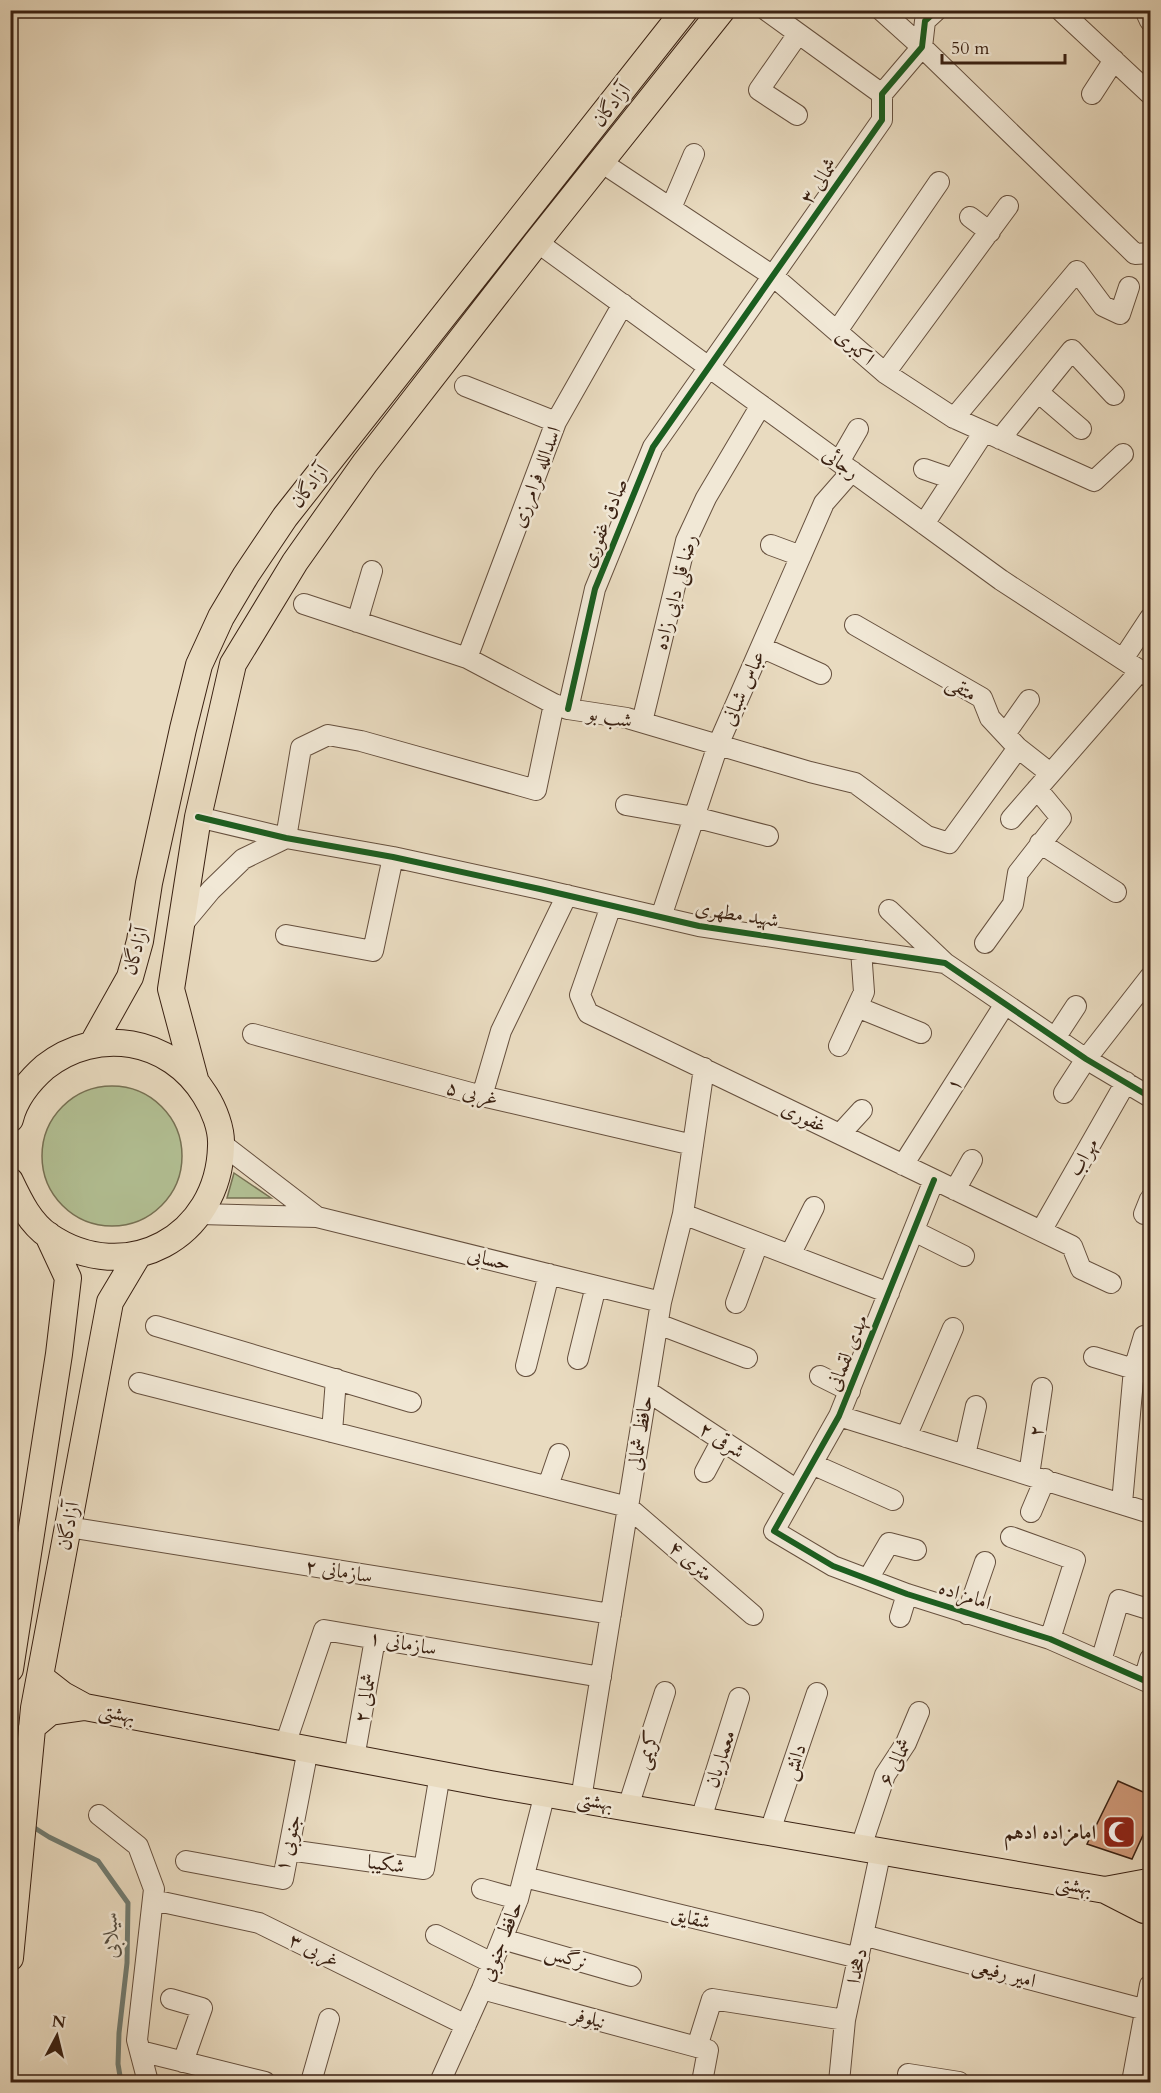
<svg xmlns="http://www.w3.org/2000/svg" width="1161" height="2093" font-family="Cardo,Amiri,serif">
<rect width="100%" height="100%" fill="#e9dbc0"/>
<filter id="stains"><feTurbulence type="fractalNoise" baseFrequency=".00333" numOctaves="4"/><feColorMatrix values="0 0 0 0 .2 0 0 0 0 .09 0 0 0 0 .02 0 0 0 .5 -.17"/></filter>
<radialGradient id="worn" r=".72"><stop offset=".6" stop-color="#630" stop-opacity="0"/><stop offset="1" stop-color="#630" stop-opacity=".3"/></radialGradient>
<path fill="#b3c195" stroke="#767154" stroke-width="1.5" d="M42 1156a70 70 0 1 1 140 0a70 70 0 1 1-140 0Z
M 234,1173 L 271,1198 L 227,1198 Z"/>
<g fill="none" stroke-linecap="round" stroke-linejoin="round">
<path stroke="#727d72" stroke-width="5" d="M 30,1825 L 49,1837 L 98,1861 L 128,1903 L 127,1963 L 119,2033 L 118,2064 L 121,2082"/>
</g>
<path fill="#d19b7b" stroke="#3a2112" stroke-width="1.5" d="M 1118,1781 L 1150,1795 L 1150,1820 L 1132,1859 L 1087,1844 Z"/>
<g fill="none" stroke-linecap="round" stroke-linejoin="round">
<g stroke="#66503e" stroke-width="22">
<path id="minor" d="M 766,10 L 882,94
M 881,10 L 922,47 L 1135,254 L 1150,253
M 1060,10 L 1150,94
M 1145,10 L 1150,21
M 1092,94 L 1114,60
M 797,115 L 759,90 L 798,34
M 601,162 L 773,276 L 885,373 L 954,418 L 1094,481 L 1123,454
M 671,208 L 694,154
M 970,217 L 990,232
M 537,242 L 1001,580 L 1150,677
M 837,331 L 939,182
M 885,373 L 1008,206
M 465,386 L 556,422
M 1038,392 L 1081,429
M 954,418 L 1077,271 L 1103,306 L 1120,314 L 1129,287
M 1000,439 L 1072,350 L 1114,395
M 839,462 L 858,429
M 924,469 L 953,479
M 924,524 L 984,432
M 771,545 L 801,556
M 304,604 L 467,658 L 554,704
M 357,622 L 372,571
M 855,625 L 982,698 L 990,718 L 1018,748 L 1050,773
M 761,647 L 821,674
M 467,658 L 556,422 L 623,304
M 1123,659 L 1150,618
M 568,709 L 595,589 L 653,447 L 882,120 L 882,94 L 922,47 L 925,21 L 937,10
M 642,722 L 686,541 L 706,498 L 761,405
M 1005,734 L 1029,700
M 626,805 L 694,817 L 768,836
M 198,817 L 286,838 L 393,857 L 540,889 L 699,926 L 945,963 L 1086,1059 L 1150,1097
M 1011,819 L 1140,671
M 286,838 L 301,748 L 328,735 L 361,741 L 536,790 L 554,704 L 568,709 L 627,718 L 810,772 L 855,783 L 927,836 L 949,843 L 1018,748
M 1040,843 L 1116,892
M 611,906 L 580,995 L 588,1013 L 1072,1246 L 1081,1269 L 1111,1283
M 889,910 L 945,963
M 661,917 L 718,745 L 824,503 L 852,471
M 181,926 L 211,890 L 243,859 L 286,838
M 286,935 L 373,951 L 393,857
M 985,943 L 1013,904 L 1018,873 L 1061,818 L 1037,789
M 857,1007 L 921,1033
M 253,1034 L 482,1096 L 693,1145
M 1055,1038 L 1076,1006
M 839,1046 L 864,992 L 861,950
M 1064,1093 L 1086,1059 L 1150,977
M 482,1096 L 501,1031 L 567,895
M 840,1134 L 862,1110
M 222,1144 L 317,1217
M 903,1165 L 1005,1004
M 934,1180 L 839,1416 L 774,1531 L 833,1566 L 907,1594 L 1050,1639 L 1150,1683
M 955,1190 L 972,1160
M 200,1214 L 317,1217 L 661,1302
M 683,1214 L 889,1293
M 1144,1214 L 1150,1199
M 914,1231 L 964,1256
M 1041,1231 L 1126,1082
M 790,1255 L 814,1207
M 736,1303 L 758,1243
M 658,1324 L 747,1358
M 156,1326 L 411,1402
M 1094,1357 L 1134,1369 L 1144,1336
M 578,1359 L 596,1286
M 526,1366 L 549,1274
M 820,1376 L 850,1391
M 139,1383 L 628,1507 L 753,1615
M 647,1391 L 797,1490
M 839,1416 L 1150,1513
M 332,1432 L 336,1379
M 906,1437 L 953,1328
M 965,1455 L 976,1406
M 812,1464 L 893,1500
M 705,1472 L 722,1440
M 1029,1475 L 1042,1388
M 548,1486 L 559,1454
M 1122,1503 L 1134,1369 L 1150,1374
M 1031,1512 L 1045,1479
M 68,1527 L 611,1614
M 1011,1537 L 1075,1560 L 1050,1639
M 868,1579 L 889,1543 L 916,1550
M 967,1614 L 985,1562
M 900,1617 L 907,1594
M 1101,1661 L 1119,1600 L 1148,1609
M 1144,1680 L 1150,1659
M 285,1745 L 324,1630 L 601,1677
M 354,1758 L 375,1639
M 581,1799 L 661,1302 L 683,1214 L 704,1068
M 628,1807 L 665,1692
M 99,1815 L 138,1846 L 154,1889 L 137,2040 L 148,2082
M 701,1819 L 739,1698
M 770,1831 L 817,1693
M 861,1847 L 885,1775 L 906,1743 L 919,1712
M 289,1850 L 424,1869 L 440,1774
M 186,1861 L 283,1879 L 308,1749
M 524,1877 L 859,1958
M 482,1889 L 518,1899
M 153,1900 L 259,1923 L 466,2025
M 436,1935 L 492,1963
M 863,1935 L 1146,2010
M 502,1939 L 631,1976
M 482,1989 L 708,2050 L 702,2082
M 171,1999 L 202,2008 L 183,2062
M 697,2047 L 712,1999 L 845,2020
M 140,2051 L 265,2082
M 908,2074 L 959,2082
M 311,2082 L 329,2019
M 440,2082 L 482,1989 L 518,1899 L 545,1793
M 839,2082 L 845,2020 L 881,1850
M 1132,2082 L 1150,1985"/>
</g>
<g stroke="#3a2112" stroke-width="28">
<path id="major" d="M 93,1043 L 130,977 L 140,941 L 149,883 L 183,729 L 199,665 L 221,617 L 246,575 L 285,517 L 685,10
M 195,1079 L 171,989 L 198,817 L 233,664 L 295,562 L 365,463 L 537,242 L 722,10
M 10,1119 C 15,1099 29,1081 45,1067 C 97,1026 170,1038 205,1095 C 214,1109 222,1129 221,1146 C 219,1237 126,1288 49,1236 C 30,1223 20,1202 10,1181
M 10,1669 L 59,1354 L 68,1278 L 48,1235
M 85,1707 L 490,1784 L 1105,1890
M 32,1727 L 50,1712 L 85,1707 L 63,1695 L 40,1677
M 1144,1910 L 1105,1890 L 1148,1882
M 10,1958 L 34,1708 L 110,1302 L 138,1255"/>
</g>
<use href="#minor" stroke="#f1e8d6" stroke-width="20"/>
<use href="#major" stroke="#e9dbc0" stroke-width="26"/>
<g stroke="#f1e8d6" stroke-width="10">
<path id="cycleway" d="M 568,709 L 595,589 L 653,447 L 882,120 L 882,94 L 922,47 L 925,21 L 937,10
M 198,817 L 286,838 L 393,857 L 540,889 L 699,926 L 945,963 L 1086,1059 L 1150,1097
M 934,1180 L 839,1416 L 774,1531 L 833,1566 L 907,1594 L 1050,1639 L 1150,1683"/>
</g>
<use href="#cycleway" stroke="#1b5e20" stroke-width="6"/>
</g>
<defs>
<g id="mosque-square" transform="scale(1.725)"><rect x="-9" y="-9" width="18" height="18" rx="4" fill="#8f2418" stroke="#f1e8d6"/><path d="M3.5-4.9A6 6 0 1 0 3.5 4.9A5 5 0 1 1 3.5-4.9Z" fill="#fff"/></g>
</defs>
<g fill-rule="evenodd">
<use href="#mosque-square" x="1119" y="1832"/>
</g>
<g text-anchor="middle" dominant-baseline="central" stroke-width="5" stroke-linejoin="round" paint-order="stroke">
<g font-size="20" fill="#3a2112" stroke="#f1e8d6">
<text transform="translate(611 105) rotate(-52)">آزادگان</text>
<text transform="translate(819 181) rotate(-55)">۳ شمالی</text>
<text transform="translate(855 347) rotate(41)">اکبری</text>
<text transform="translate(841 463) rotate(36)">رجائی</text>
<text transform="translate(536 477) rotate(-69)">اسدالله فرامرزی</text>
<text transform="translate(309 486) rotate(-52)">آزادگان</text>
<text transform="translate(604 523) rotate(-68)">صادق غفوری</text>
<text transform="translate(675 592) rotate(-75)">رضا قلی دایی زاده</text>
<text transform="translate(743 688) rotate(-66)">عباس شبانی</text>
<text transform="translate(962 688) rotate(32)">متقی</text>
<text transform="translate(610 717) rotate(11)">شب بو</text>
<text transform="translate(737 914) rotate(9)">شهید مطهری</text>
<text transform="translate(135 951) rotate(-75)">آزادگان</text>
<text transform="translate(954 1084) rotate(-58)">۱</text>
<text transform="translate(472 1093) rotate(14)">۵ غربی</text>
<text transform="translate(804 1117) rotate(26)">غفوری</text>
<text transform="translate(1083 1157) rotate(-60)">مهراب</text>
<text transform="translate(489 1259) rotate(14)">حسابی</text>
<text transform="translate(847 1353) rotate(-68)">مهدی لقمانی</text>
<text transform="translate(1036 1431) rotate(-81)">۲</text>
<text transform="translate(640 1433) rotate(-81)">حافظ شمالی</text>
<text transform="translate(722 1440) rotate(33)">۲ شرقی</text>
<text transform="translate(68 1526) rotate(-79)">آزادگان</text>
<text transform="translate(691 1561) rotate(41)">۴ متری</text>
<text transform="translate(339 1571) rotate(9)">سازمانی ۲</text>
<text transform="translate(965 1595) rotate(18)">امامزاده</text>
<text transform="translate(403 1643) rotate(10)">سازمانی ۱</text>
<text transform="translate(365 1698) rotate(-80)">شمالی ۲</text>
<text transform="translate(117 1713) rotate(11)">بهشتی</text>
<text transform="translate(647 1750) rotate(-72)">کریمی</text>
<text transform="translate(720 1759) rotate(-72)">معماریان</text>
<text transform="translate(794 1762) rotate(-71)">دانش</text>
<text transform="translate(895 1762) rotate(-63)">شمالی ۶</text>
<text transform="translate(595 1801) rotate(9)">بهشتی</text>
<text transform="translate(288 1843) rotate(-76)">۱ جنوبی</text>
<text transform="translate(386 1864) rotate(8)">شکیبا</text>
<text transform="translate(1074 1885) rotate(10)">بهشتی</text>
<text transform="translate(691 1918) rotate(14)">شقایق</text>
<text transform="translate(501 1941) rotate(-68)">حافظ جنوبی</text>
<text transform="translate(314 1950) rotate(26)">۳ غربی</text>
<text transform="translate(566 1957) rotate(16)">نرگس</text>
<text transform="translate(857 1966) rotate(-78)">دهخدا</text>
<text transform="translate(1004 1973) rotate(15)">امیر رفیعی</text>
<text transform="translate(589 2018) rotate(15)">نیلوفر</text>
</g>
<g font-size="20" font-weight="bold" fill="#3a2112" stroke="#f1e8d6" text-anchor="end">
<text x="1096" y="1832">امامزاده ادهم</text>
</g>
<g font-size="21" font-style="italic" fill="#564f42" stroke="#f1e8d6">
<text transform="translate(110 1935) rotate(-90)">سیلابی</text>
</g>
</g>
<rect width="1161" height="2093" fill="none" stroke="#e9dbc0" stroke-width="36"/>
<rect x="12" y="12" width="1137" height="2069" fill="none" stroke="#3a2112" stroke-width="3"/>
<rect x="18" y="18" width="1125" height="2057" fill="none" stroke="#3a2112" stroke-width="1.5"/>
<g transform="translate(57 2036) rotate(7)" stroke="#f1e8d6" stroke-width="4.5" paint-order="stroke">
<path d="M0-4.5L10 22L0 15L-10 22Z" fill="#3a2112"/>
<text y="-9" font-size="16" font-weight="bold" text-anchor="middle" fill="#3a2112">N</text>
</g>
<path d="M942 54v9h123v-9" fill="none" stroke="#3a2112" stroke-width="3"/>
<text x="951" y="54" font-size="18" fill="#3a2112" stroke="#f1e8d6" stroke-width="4.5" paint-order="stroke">50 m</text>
<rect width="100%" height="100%" filter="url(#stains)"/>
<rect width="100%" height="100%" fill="url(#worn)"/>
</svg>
